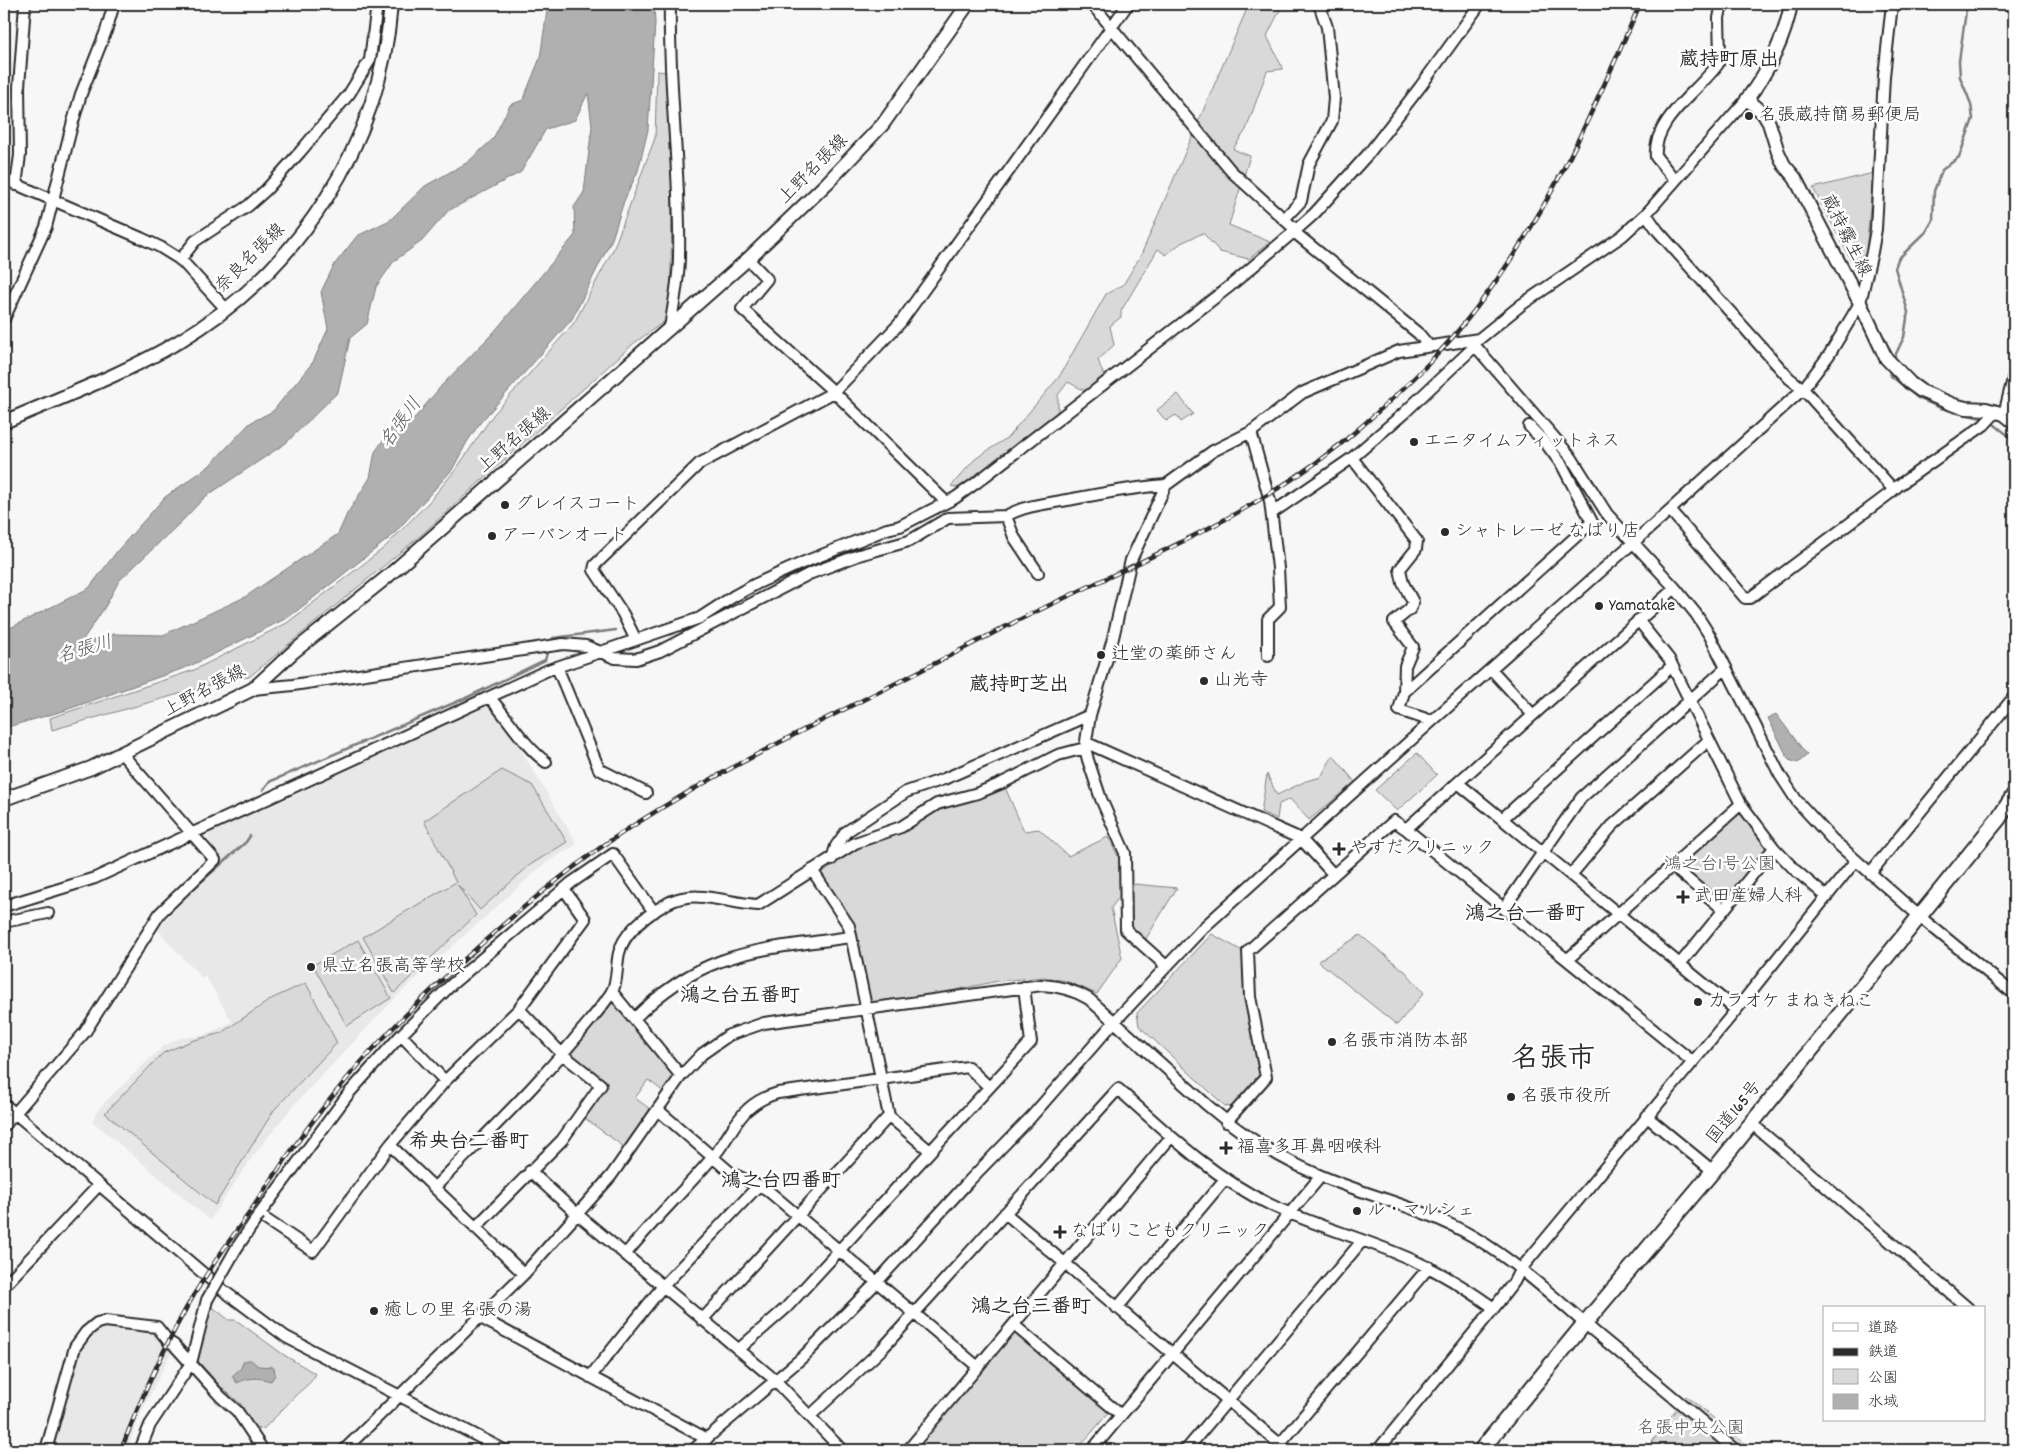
<svg xmlns="http://www.w3.org/2000/svg" width="2018" height="1454" font-family="Dekko,'Klee One',sans-serif">
<rect width="100%" height="100%" fill="#f7f7f7"/>
<filter id="ink" filterUnits="userSpaceOnUse"><feTurbulence type="fractalNoise" baseFrequency=".02" numOctaves="2"/><feDisplacementMap in="SourceGraphic" scale="10" xChannelSelector="R" yChannelSelector="G"/><feConvolveMatrix kernelMatrix="1 2 1 2 8 2 1 2 1" color-interpolation-filters="sRGB"/></filter>
<g filter="url(#ink)">
<path fill="#e8e8e8" d="M 488,706 L 518,745 L 577,844 L 543,865 L 398,995 L 293,1106 L 251,1159 L 210,1220 L 92,1121 L 97,1111 L 107,1100 L 163,1046 L 180,1038 L 204,1035 L 232,1022 L 206,977 L 201,977 L 166,940 L 158,929 L 189,891 L 220,861 L 207,842 L 210,831 L 285,800 L 456,718 Z
M 97,1326 L 115,1326 L 150,1333 L 161,1338 L 173,1349 L 139,1417 L 127,1450 L 51,1450 L 82,1344 Z"/>
<path fill="#d9d9d9" stroke="#828282" d="M 1249,4 L 1283,4 L 1267,36 L 1283,69 L 1267,71 L 1246,130 L 1233,149 L 1250,156 L 1229,225 L 1270,242 L 1249,259 L 1220,252 L 1203,233 L 1181,243 L 1166,255 L 1158,249 L 1121,311 L 1121,317 L 1110,326 L 1114,345 L 1098,360 L 1105,379 L 1087,392 L 1068,382 L 1058,395 L 1058,410 L 1054,417 L 1016,443 L 959,488 L 951,486 L 975,459 L 1008,437 L 1059,377 L 1106,294 L 1123,285 L 1141,255 Z
M 657,71 L 667,72 C 673,154 673,236 669,318 L 633,344 L 420,536 L 249,677 L 232,679 L 52,730 L 50,718 L 194,670 L 287,623 L 384,548 L 428,503 L 457,468 L 493,415 L 574,323 L 613,250 L 655,138 Z
M 1873,173 L 1866,254 L 1851,260 L 1813,188 Z
M 1178,394 L 1193,414 L 1181,422 L 1176,415 L 1166,421 L 1157,410 Z
M 1417,753 L 1437,775 L 1397,811 L 1375,790 Z
M 1333,755 L 1355,782 L 1309,820 L 1290,799 L 1279,804 L 1277,819 L 1261,812 L 1267,774 L 1277,795 L 1306,781 L 1321,777 Z
M 502,770 L 532,785 L 567,842 L 530,865 L 480,910 L 458,885 L 476,915 L 394,993 L 363,937 L 456,882 L 424,821 Z
M 1004,785 L 1024,831 L 1039,829 L 1068,856 L 1108,837 L 1121,862 L 1122,893 L 1111,908 L 1122,958 L 1097,994 L 1066,981 L 1045,977 L 998,981 L 922,997 L 871,1004 L 850,924 L 815,869 C 876,837 939,809 1004,785 Z
M 1738,813 L 1743,814 L 1765,844 L 1766,851 L 1726,901 L 1719,901 L 1681,870 L 1681,863 Z
M 1134,884 L 1177,888 L 1144,942 L 1130,924 L 1131,890 Z
M 1212,934 L 1244,952 L 1261,1071 L 1259,1079 L 1234,1107 L 1225,1106 L 1139,1026 L 1137,1013 Z
M 1360,935 L 1406,972 L 1424,993 L 1397,1025 L 1318,961 Z
M 358,940 L 391,998 L 347,1026 L 313,965 Z
M 306,983 L 337,1043 L 274,1110 L 215,1205 L 105,1113 L 163,1053 L 191,1041 L 221,1033 L 273,998 Z
M 613,999 L 677,1076 L 664,1092 L 648,1080 L 635,1098 L 650,1109 L 624,1147 L 583,1117 L 603,1086 L 566,1053 Z
M 210,1305 L 229,1320 L 236,1320 L 284,1355 L 316,1374 C 308,1387 304,1387 294,1397 C 284,1408 274,1419 263,1429 L 254,1428 L 241,1404 L 223,1389 L 198,1361 Z
M 1011,1334 L 1018,1335 L 1110,1411 L 1077,1450 L 915,1450 Z
M 1686,1396 L 1753,1450 L 1646,1450 Z"/>
<path fill="#b0b0b0" stroke="#7b7b7b" fill-rule="evenodd" d="M 548,4 L 654,4 L 655,23 L 648,130 L 638,171 L 624,201 L 612,239 L 572,319 L 480,423 L 467,442 L 452,470 L 392,536 L 289,617 L 190,666 L 63,711 L 4,728 L 4,631 L 89,588 L 118,550 L 165,497 L 208,467 L 250,423 L 273,411 L 313,362 L 328,329 L 321,292 L 334,265 L 357,236 L 390,220 L 425,186 L 468,162 L 493,139 L 510,105 L 523,100 L 540,58 ZM 588,93 L 592,126 L 584,192 L 574,207 L 575,235 L 494,332 L 442,385 L 408,426 L 395,423 L 375,452 L 370,478 L 347,514 L 338,534 L 245,597 L 163,635 L 114,634 L 80,644 L 105,607 L 119,581 L 182,521 L 205,497 L 286,443 L 338,392 L 350,338 L 367,324 L 376,287 L 394,261 L 422,241 L 448,211 L 521,172 L 546,129 L 575,120 Z
M 1776,714 L 1807,755 L 1798,763 L 1789,760 L 1768,718 Z
M 247,1360 L 251,1360 L 258,1366 L 274,1367 L 275,1375 L 271,1381 C 257,1377 250,1377 237,1383 L 232,1376 L 241,1368 L 243,1362 Z"/>
<g fill="none" stroke-linecap="round" stroke-linejoin="round">
<path stroke="#7b7b7b" stroke-width="2.5" d="M 1893,360 L 1904,337 L 1908,312 L 1895,268 L 1898,259 L 1926,232 L 1933,220 L 1934,191 L 1942,170 L 1959,157 L 1973,119 L 1971,104 L 1960,77 L 1959,61 L 1967,4
M 1889,368 L 1890,375 L 1918,398 L 1941,408 L 1985,419
M 1990,421 L 2014,440
M 551,642 L 553,638 L 616,630
M 263,790 L 269,782 L 468,697 L 545,660 L 548,650
M 174,906 L 246,842 L 250,836"/>
<g stroke="#2b2b2b" stroke-width="14">
<path id="minor" d="M 670,4 C 668,88 681,172 679,257 C 679,280 673,305 670,329
M 1092,4 L 1231,171 L 1296,230
M 4,179 L 141,238 L 160,247 L 181,260 L 226,309
M 1675,180 L 1656,157 C 1652,120 1699,91 1718,64 L 1720,55 L 1719,18 L 1722,4
M 16,185 L 20,155 L 19,87 L 25,4
M 1646,214 L 1658,231 L 1789,378 L 1803,389 L 1893,489
M 1284,219 L 1301,201 L 1309,164 L 1332,121 L 1334,98 L 1327,27 L 1319,4
M 1294,232 L 1419,334 L 1429,346
M 748,259 L 767,279 L 742,309 L 834,392 L 946,502
M 180,260 L 195,241 L 248,206 L 266,190 L 300,152 L 349,94 L 370,60 L 377,4
M 4,319 L 46,227 L 72,125 L 81,94 L 106,31 L 114,4
M 1471,341 L 1571,457 L 1607,514 L 1675,588 L 1696,614 L 1710,636 L 1780,775 L 1797,801 L 1832,839 L 1919,916 L 2014,994
M 2004,414 L 2014,375
M 1251,432 L 1270,501 L 1278,568 L 1280,607 L 1268,619 L 1268,656
M 1670,510 L 1745,598 L 1750,598 L 1889,494 L 1899,485 L 1984,425 L 1996,412
M 1272,513 L 1352,458
M 1006,516 L 1014,537 L 1038,573
M 1638,620 L 1669,659 L 1741,804 L 1774,848 L 1795,870 L 1827,897
M 636,640 L 623,614 L 594,570 L 595,565 L 699,464 L 834,392 L 900,323 L 1128,4
M 557,667 L 599,769 L 646,793
M 1491,669 L 1533,715
M 253,689 L 293,685 L 563,644 L 586,646 L 615,658 L 636,659 L 660,651 L 809,574 L 859,555 L 909,541 L 948,518 L 1006,516 C 1025,505 1051,503 1073,499 C 1104,493 1135,487 1166,485
M 1404,692 L 1592,522 L 1562,465 L 1548,446 L 1529,426
M 490,698 C 509,719 523,745 546,762
M 1432,721 L 1399,710 L 1404,692 L 1405,666 L 1413,647 L 1394,622 L 1410,609 L 1413,602 L 1403,583 L 1400,569 L 1416,549 L 1417,541 L 1352,458 L 1403,414 L 1475,346
M 1087,743 L 1301,839 L 1333,874
M 1458,783 L 1736,1010
M 1502,819 L 1672,666
M 1406,829 L 1675,588
M 832,859 L 836,846 L 846,832 L 906,792 L 944,779 L 1090,715
M 1672,866 L 1724,910
M 812,870 L 849,926 L 889,1116 L 930,1151
M 1871,872 L 2014,697
M 1571,875 L 1612,826 L 1709,740
M 564,889 L 585,919 L 519,1009 L 445,1081 L 390,1145 L 313,1251 L 259,1215 L 349,1093 L 401,1035 L 451,985 L 571,883 L 613,854 L 654,912
M 4,906 L 95,878 L 548,670 L 700,618 L 734,596 L 756,584 L 802,563 L 887,529 L 900,526 L 955,498 L 976,483 L 1230,286 L 1296,230 L 1314,214 L 1369,153 L 1420,87 L 1480,4
M 1504,908 L 1581,798 L 1726,668
M 4,922 L 48,913
M 1568,959 L 1741,804
M 1680,964 L 1774,848
M 1166,966 L 1126,930 L 1125,853 L 1101,799 L 1088,760 L 1085,748 L 1090,715 L 1112,642 L 1131,560 L 1166,485 L 1213,451 L 1251,432 L 1302,393 L 1399,351 L 1479,339 L 1521,305 L 1622,236 L 1646,214 L 1747,99
M 612,992 L 681,1076
M 634,1019 C 703,949 760,950 851,937
M 401,1035 L 445,1081
M 4,1104 L 224,1291 L 286,1337 L 504,1450
M 658,1110 L 731,1173 L 766,1189 L 978,1367
M 1646,1116 L 1713,1171
M 1226,1122 L 1266,1077 L 1250,997 L 1248,951 L 1394,821 L 1406,829 L 1693,1062
M 1751,1123 L 1968,1308
M 4,1126 L 85,1032 L 160,913 L 215,860 L 122,754
M 390,1145 L 524,1274
M 530,1171 L 577,1214 L 775,1380 L 842,1450
M 435,1187 C 485,1135 538,1085 583,1029 C 592,1018 603,1006 611,993 C 618,983 616,965 619,953 C 624,931 650,913 668,903 C 697,888 729,904 758,905 L 855,843 L 901,827 L 937,804 L 978,793 L 1002,783 L 1058,755 L 1085,748
M 1005,1213 L 1287,1450
M 475,1228 L 562,1140 L 601,1085 L 562,1054 L 519,1009
M 625,1255 C 652,1221 684,1191 712,1158 C 726,1143 733,1123 748,1109 C 757,1101 767,1096 778,1093 L 968,1067 L 989,1087
M 4,1286 L 99,1185
M 1117,1308 L 1225,1179
M 479,1317 L 707,1439
M 702,1320 L 889,1116
M 1014,1325 L 1121,1415
M 738,1350 L 786,1308 L 1031,1042 L 1024,987
M 590,1377 L 663,1286 L 759,1185
M 810,1416 L 882,1349 L 1118,1089 C 1166,1132 1212,1177 1271,1205 C 1319,1228 1371,1240 1419,1263 C 1446,1275 1470,1291 1494,1308
M 46,1450 L 75,1347 L 86,1332 L 97,1323 L 105,1321 L 157,1327 L 169,1342 L 174,1345 L 221,1397 L 237,1411 L 263,1450
M 140,1450 L 150,1425 L 191,1363 L 207,1300
M 344,1450 L 524,1274 L 611,1176 L 681,1076 L 702,1054 L 729,1035 L 764,1023 L 1042,985 C 1060,986 1074,990 1089,999 L 1207,1105 C 1241,1134 1278,1158 1319,1175 C 1370,1197 1425,1208 1474,1237 C 1518,1263 1557,1300 1596,1333 C 1643,1372 1690,1410 1735,1450
M 693,1450 L 803,1357 L 877,1282 L 969,1181 L 1032,1116 L 1115,1021 L 1203,928 L 1432,721 L 1670,510 L 1803,389 L 1829,355 L 1860,303 L 1872,252 L 1876,229 L 1884,76 L 1892,4
M 908,1450 L 1171,1137
M 1092,1450 L 1321,1176
M 1186,1450 L 1362,1241
M 1275,1450 L 1429,1267
M 1378,1450 L 1494,1308 L 1514,1282 L 1520,1270 L 1736,1010 L 1856,860"/>
</g>
<g stroke="#2b2b2b" stroke-width="16">
<path id="major" d="M 1791,4 C 1785,38 1768,72 1747,99 L 1763,113 L 1769,123 L 1778,152 L 1784,165 L 1795,178 L 1860,303 L 1886,358 L 1910,383 L 1921,391 L 1954,405 L 1966,408 L 1986,409 L 2004,414 L 2014,422
M 4,422 C 62,397 124,374 178,342 C 299,271 381,143 391,4
M 4,799 L 91,768 L 253,689 L 292,653 L 387,577 L 748,259 L 827,183 L 883,124 L 968,4"/>
</g>
<g stroke="#2b2b2b" stroke-width="18">
<path id="highway" d="M 1481,1450 L 1585,1323 L 1713,1171 L 1999,818 L 2014,795"/>
</g>
<use href="#minor" stroke="#fff" stroke-width="10"/>
<use href="#major" stroke="#fff" stroke-width="12"/>
<use href="#highway" stroke="#fff" stroke-width="14"/>
<g stroke="#2b2b2b" stroke-width="4.5">
<path id="rail" d="M 121,1450 C 142,1396 166,1342 195,1293 C 212,1265 231,1238 250,1212 C 276,1173 302,1133 332,1097 C 368,1051 409,1011 452,971 C 497,929 543,889 593,853 C 664,802 742,762 819,722 C 881,691 942,660 1003,628 C 1125,566 1258,518 1362,426 C 1397,395 1432,363 1462,326 C 1541,230 1591,117 1640,4"/>
</g>
<use href="#rail" stroke="#fff" stroke-width="2.5" stroke-dasharray="8" stroke-linecap="butt"/>
<g stroke="#2b2b2b" stroke-width="14" stroke-linecap="butt">
<path id="minor-bridge" d="M 207,1300 L 236,1249 L 259,1215"/>
</g>
<use href="#minor-bridge" stroke="#fff" stroke-width="10"/>
</g>
</g>
<g fill="#2b2b2b" stroke="#fff" stroke-width="2">
<circle cx="1749" cy="116" r="5"/>
<circle cx="1414" cy="442" r="5"/>
<circle cx="505" cy="505" r="5"/>
<circle cx="1445" cy="532" r="5"/>
<circle cx="492" cy="536" r="5"/>
<circle cx="1599" cy="606" r="5"/>
<circle cx="1101" cy="655" r="5"/>
<circle cx="1204" cy="681" r="5"/>
<path d="M1336.5 841.5h5v5h5v5h-5v5h-5v-5h-5v-5h5z"/>
<path d="M1680.5 889.5h5v5h5v5h-5v5h-5v-5h-5v-5h5z"/>
<circle cx="311" cy="967" r="5"/>
<circle cx="1698" cy="1002" r="5"/>
<circle cx="1332" cy="1042" r="5"/>
<circle cx="1511" cy="1097" r="5"/>
<path d="M1223.5 1140.5h5v5h5v5h-5v5h-5v-5h-5v-5h5z"/>
<circle cx="1357" cy="1211" r="5"/>
<path d="M1057.5 1224.5h5v5h5v5h-5v5h-5v-5h-5v-5h5z"/>
<circle cx="374" cy="1311" r="5"/>
</g>
<g text-anchor="middle" dominant-baseline="central" stroke-width="5" stroke-linejoin="round" paint-order="stroke">
<g font-size="18" fill="#2b2b2b" stroke="#fff" text-anchor="start">
<text x="1759" y="116">名張蔵持簡易郵便局</text>
<text x="1424" y="442">エニタイムフィットネス</text>
<text x="515" y="505">グレイスコート</text>
<text x="1455" y="532">シャトレーゼ なばり店</text>
<text x="502" y="536">アーバンオート</text>
<text x="1609" y="606">Yamatake</text>
<text x="1111" y="655">辻堂の薬師さん</text>
<text x="1214" y="681">山光寺</text>
<text x="1350" y="849">やすだクリニック</text>
<text x="1694" y="897">武田産婦人科</text>
<text x="321" y="967">県立名張高等学校</text>
<text x="1708" y="1002">カラオケ まねきねこ</text>
<text x="1342" y="1042">名張市消防本部</text>
<text x="1521" y="1097">名張市役所</text>
<text x="1237" y="1148">福喜多耳鼻咽喉科</text>
<text x="1367" y="1211">ル・マルシェ</text>
<text x="1071" y="1232">なばりこどもクリニック</text>
<text x="384" y="1311">癒しの里 名張の湯</text>
</g>
<g font-size="18" fill="#2b2b2b" stroke="#fff">
<text transform="translate(814 170) rotate(-45)">上野名張線</text>
<text transform="translate(1845 236) rotate(63)">蔵持霧生線</text>
<text transform="translate(251 259) rotate(-45)">奈良名張線</text>
<text transform="translate(515 441) rotate(-41)">上野名張線</text>
<text transform="translate(205 692) rotate(-28)">上野名張線</text>
<text transform="translate(1735 1113) rotate(-51)">国道165号</text>
</g>
<g font-size="18" fill="#565656" stroke="#fff">
<text x="1720" y="865">鴻之台1号公園</text>
<text x="1691" y="1429">名張中央公園</text>
</g>
<g font-size="19" font-style="italic" fill="#5a5a5a" stroke="#fff">
<text transform="translate(402 424) rotate(-54)">名張川</text>
<text transform="translate(85 651) rotate(-16)">名張川</text>
</g>
<g font-size="20" font-weight="bold" fill="#2b2b2b" stroke="#fff">
<text x="1729" y="61">蔵持町原出</text>
<text x="1019" y="686">蔵持町芝出</text>
<text x="1525" y="915">鴻之台一番町</text>
<text x="740" y="997">鴻之台五番町</text>
<text x="469" y="1143">希央台二番町</text>
<text x="781" y="1182">鴻之台四番町</text>
<text x="1031" y="1308">鴻之台三番町</text>
</g>
<g font-size="28" font-weight="bold" fill="#2b2b2b" stroke="#fff">
<text x="1553" y="1061">名張市</text>
</g>
</g>
<rect width="2018" height="1454" fill="none" stroke="#fff" stroke-width="20"/>
<rect x="10" y="10" width="1998" height="1434" fill="none" stroke="#2b2b2b" stroke-width="2" filter="url(#ink)"/>
<rect x="1823" y="1306" width="162" height="115" fill="#ffffff" stroke="#aaaaaa"/>
<rect x="1833" y="1323" width="25" height="8" fill="#ffffff" stroke="#aaaaaa"/>
<text x="1868" y="1332" font-size="15" fill="#2b2b2b">道路</text>
<rect x="1833" y="1348" width="25" height="8" fill="#2b2b2b" stroke="#aaaaaa"/>
<text x="1868" y="1356" font-size="15" fill="#2b2b2b">鉄道</text>
<rect x="1833" y="1369" width="25" height="15" fill="#d9d9d9" stroke="#aaaaaa"/>
<text x="1868" y="1382" font-size="15" fill="#2b2b2b">公園</text>
<rect x="1833" y="1394" width="25" height="15" fill="#b0b0b0" stroke="#aaaaaa"/>
<text x="1868" y="1406" font-size="15" fill="#2b2b2b">水域</text>
</svg>
